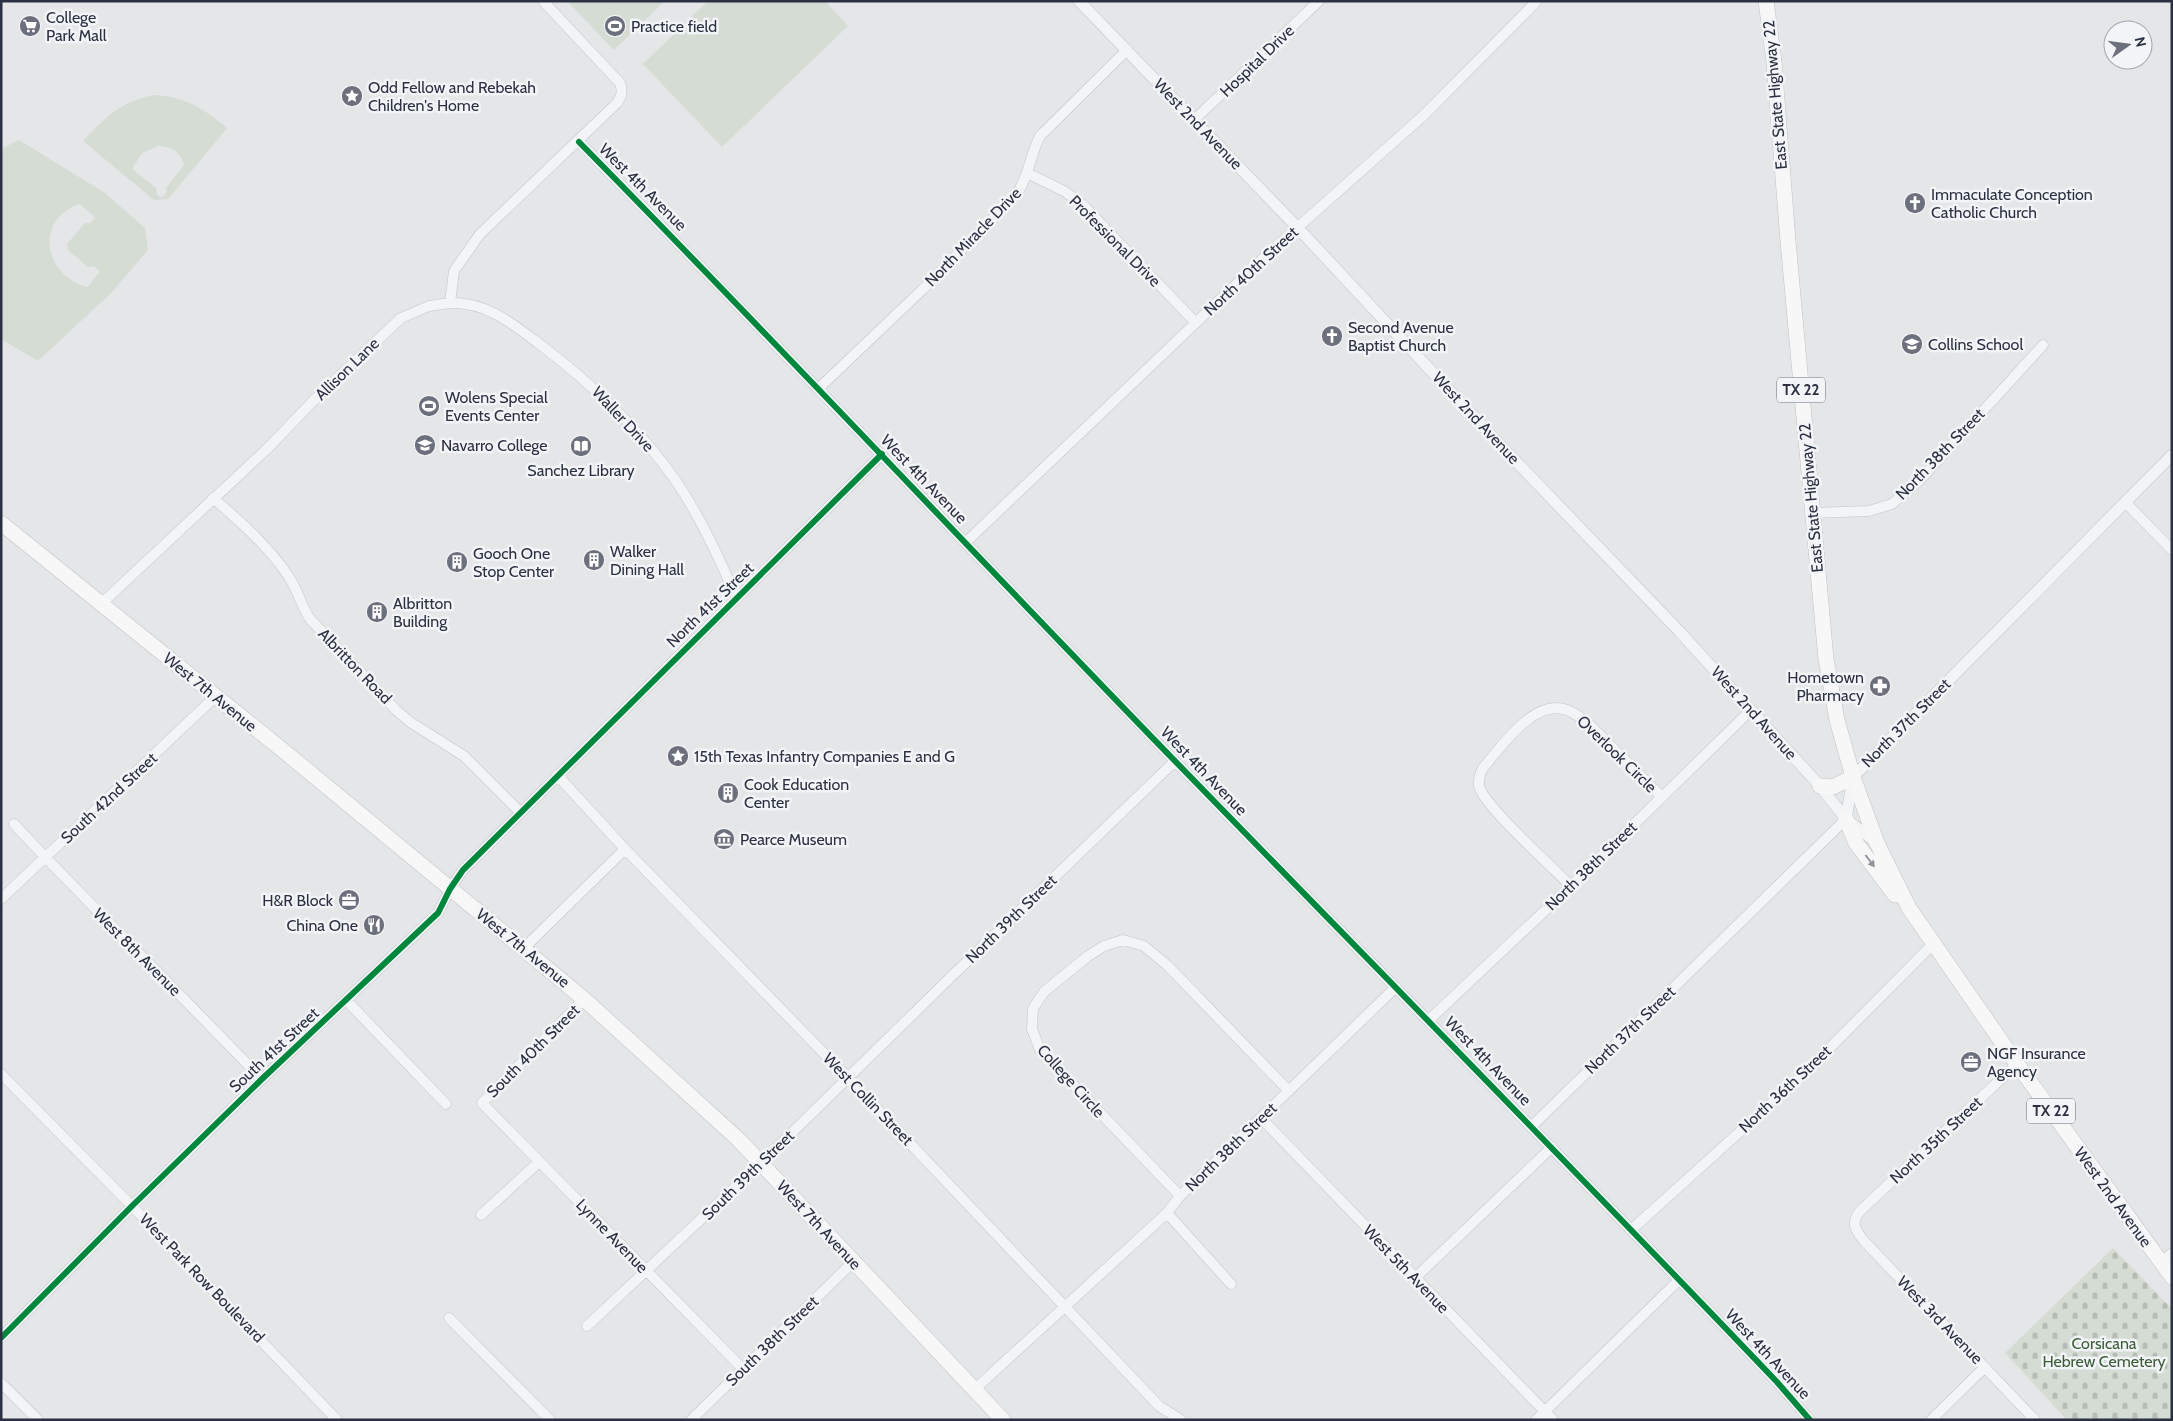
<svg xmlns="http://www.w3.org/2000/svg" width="2173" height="1421" font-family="Cabin,sans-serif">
<defs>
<pattern id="cemetery-stones" width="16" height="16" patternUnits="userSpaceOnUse" patternTransform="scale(1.25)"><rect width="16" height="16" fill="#d4dcd4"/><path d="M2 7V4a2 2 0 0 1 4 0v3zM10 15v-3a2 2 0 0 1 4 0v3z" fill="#b6bdb7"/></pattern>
</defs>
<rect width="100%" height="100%" fill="#e4e6e8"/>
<path fill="url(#cemetery-stones)" d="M 2113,1248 L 2172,1309 L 2172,1420 L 2067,1420 L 2005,1353 Z"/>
<path fill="#d4dcd4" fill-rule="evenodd" d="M 567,1 L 665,1 L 614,50 Z
M 708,1 L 825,1 L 848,26 L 722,147 L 643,64 Z
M 154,95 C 183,96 205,109 227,128 L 168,199 L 154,200 L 83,141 C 106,117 120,102 154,95 ZM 158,146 C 171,146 181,152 184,165 L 166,188 L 167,192 L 162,197 L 157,195 L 156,188 L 132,169 L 142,153 Z
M 19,140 L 105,193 L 145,228 L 148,250 L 112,292 L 38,361 L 1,339 L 1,149 ZM 80,204 L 95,217 L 90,223 L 85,223 L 67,244 L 68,250 L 88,267 L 94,266 L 100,271 L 88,287 C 42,276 35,218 80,204 Z"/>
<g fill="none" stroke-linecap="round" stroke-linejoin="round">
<g stroke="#c2c4c6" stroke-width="11">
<path id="minor" d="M 1194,120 L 1319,1
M 579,142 C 780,346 975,555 1174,760 C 1375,967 1578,1173 1777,1382 L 1810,1420
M 1027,173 L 1064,191 L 1082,204 L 1195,322
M 450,303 C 484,301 512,323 538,343 C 590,382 638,427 676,481 C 701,518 719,558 737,599
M 818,389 L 923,289 L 1016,195 C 1029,177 1030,155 1040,136 L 1127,50
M 213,498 C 241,522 269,547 289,577 C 298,590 301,606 310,619 L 396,710 L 410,722 L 464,756 L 520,812
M 2125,502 L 2172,550
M 1813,513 L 1869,511 L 1892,504 L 1920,480 L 2043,345
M 966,542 L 1270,252 L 1424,115 L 1537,1
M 101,604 L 269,447 L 314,400 L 401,318 L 429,306 L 450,303 L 454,271 L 480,234 L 617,103 C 622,96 623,91 620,83 L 543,1
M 557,775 L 625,849 L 848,1078 L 1159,1406 L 1181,1420
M 14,824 L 46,858 L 262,1079
M 1571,886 C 1554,869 1483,805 1479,786 C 1478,779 1480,774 1483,768 C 1502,746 1534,698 1567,710 C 1575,713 1581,718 1587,722 L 1662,797
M 1,899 L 216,696
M 524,948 L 625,849
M 584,999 L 482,1103 L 743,1369
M 347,1001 L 446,1104
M 1429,1020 L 1571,886 L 1751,710
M 2017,1064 L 1860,1211 C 1850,1223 1856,1231 1864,1241 L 2035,1420
M 1,1074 L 132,1206 L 337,1420
M 1261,1118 L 1553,1420
M 1532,1126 L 1846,819
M 1180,1196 L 1040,1050 L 1032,1029 L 1033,1009 L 1039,999 L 1045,991 L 1088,956 L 1104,946 L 1123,940 L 1144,946 L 1167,965 L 1289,1091
M 1167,1213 L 1231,1284
M 481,1215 L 539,1162
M 1631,1230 L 1804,1074 L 1934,943
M 2160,1263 L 2172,1253
M 1415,1278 L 1552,1147
M 449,1318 L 550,1420
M 587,1326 L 761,1163 L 955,973 L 1175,761
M 1,1338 L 132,1206 L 262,1079 L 438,913 L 450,889 L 463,870 L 882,454
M 1,1383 L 38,1420
M 975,1389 L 1167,1213 L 1180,1196 L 1396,987
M 691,1420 L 853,1262
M 1536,1420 L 1679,1280
M 1931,1420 L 1985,1367"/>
</g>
<g stroke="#c2c4c6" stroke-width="12">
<path id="tertiary" d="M 1079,1 L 1297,227 L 1504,449 L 1679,631 L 1820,786 L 1846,819 L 1877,843
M 1846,819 L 1853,777 L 2172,455"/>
</g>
<g stroke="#c0c3c6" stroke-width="16">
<path id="primary" d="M 1766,1 L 1774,62 L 1788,241 L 1826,659 L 1837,720 L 1853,777 L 1877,843 L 1909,908 L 2017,1064 L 2172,1277
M 1,523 L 285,752 L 584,999 L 739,1140 L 1003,1420
M 1820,786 L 1833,787 L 1853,777
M 1846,819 L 1856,843 L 1895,895"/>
</g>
<use href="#minor" stroke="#f3f4f5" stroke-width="10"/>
<use href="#tertiary" stroke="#f3f4f5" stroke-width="11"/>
<use href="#primary" stroke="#f7f7f7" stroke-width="15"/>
<g stroke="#f2f4f7" stroke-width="9">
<path id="cycleway" d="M 579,142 C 780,346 975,555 1174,760 C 1375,967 1578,1173 1777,1382 L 1810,1420
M 1,1338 L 132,1206 L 262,1079 L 438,913 L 450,889 L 463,870 L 882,454"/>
</g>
<use href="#cycleway" stroke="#00873e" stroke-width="6"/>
</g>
<defs><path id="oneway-solid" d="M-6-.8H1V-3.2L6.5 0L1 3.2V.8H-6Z" transform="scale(1.25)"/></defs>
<use fill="#91949c" href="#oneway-solid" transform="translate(1870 861) rotate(53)"/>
<defs>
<g id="supermarket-disc" transform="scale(1.125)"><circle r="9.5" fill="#6c707c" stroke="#f2f4f7"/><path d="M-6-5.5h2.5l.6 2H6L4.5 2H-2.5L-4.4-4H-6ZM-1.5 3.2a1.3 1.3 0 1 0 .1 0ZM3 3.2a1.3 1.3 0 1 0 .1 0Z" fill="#fff"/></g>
<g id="stadium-disc" transform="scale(1.125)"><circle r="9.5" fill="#6c707c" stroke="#f2f4f7"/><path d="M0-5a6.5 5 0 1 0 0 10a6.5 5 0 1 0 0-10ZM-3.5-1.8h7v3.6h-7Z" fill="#fff"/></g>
<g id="sight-disc" transform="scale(1.125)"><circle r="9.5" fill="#6c707c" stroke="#f2f4f7"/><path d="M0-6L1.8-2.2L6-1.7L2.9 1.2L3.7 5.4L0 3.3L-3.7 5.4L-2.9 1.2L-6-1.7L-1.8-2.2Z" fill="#fff"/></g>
<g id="church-disc" transform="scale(1.125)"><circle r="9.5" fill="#6c707c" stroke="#f2f4f7"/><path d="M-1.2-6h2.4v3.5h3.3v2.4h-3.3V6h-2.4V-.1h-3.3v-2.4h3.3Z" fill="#fff"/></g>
<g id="school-disc" transform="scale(1.125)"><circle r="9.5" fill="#6c707c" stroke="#f2f4f7"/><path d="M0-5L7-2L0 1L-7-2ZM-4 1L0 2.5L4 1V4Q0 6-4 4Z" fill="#fff"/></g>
<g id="university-disc" transform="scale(1.125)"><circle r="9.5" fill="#6c707c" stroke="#f2f4f7"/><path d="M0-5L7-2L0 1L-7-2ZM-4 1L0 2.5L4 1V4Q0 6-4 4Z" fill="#fff"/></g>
<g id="library-disc" transform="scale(1.125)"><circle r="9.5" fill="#6c707c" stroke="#f2f4f7"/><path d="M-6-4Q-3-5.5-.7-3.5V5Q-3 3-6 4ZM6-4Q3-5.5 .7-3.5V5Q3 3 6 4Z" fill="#fff"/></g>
<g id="building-disc" transform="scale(1.125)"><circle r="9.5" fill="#6c707c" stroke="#f2f4f7"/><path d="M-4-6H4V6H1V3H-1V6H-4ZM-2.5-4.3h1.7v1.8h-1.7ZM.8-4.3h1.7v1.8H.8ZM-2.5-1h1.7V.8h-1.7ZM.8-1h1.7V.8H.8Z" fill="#fff"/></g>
<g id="pharmacy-disc" transform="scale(1.125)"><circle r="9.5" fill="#6c707c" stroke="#f2f4f7"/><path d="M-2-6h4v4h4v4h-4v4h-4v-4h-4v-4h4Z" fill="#fff"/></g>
<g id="museum-disc" transform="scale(1.125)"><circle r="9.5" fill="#6c707c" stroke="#f2f4f7"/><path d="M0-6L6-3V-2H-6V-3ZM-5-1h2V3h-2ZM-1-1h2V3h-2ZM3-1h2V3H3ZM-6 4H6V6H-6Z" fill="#fff"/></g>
<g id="office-disc" transform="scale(1.125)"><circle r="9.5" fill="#6c707c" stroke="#f2f4f7"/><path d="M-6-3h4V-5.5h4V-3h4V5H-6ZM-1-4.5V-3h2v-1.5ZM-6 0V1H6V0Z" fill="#fff"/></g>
<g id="restaurant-disc" transform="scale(1.125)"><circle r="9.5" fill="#6c707c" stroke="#f2f4f7"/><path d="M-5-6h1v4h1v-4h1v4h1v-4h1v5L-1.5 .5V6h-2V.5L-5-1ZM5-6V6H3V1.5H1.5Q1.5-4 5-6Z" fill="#fff"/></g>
</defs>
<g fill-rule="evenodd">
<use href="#supermarket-disc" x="30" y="26"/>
<use href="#stadium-disc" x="615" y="26"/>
<use href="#sight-disc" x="352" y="96"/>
<use href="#church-disc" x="1915" y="203"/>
<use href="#church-disc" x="1332" y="336"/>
<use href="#school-disc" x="1912" y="344"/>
<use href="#stadium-disc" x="429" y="406"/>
<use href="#university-disc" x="425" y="445"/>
<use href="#library-disc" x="581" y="446"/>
<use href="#building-disc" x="594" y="560"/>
<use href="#building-disc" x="457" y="562"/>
<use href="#building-disc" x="377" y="612"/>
<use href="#pharmacy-disc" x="1880" y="686"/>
<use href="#sight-disc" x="678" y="756"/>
<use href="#building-disc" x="728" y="793"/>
<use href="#museum-disc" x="724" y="839"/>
<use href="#office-disc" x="349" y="900"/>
<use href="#restaurant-disc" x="374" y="925"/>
<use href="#office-disc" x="1971" y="1062"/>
</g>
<g text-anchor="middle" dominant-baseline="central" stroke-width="5" stroke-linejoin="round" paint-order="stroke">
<g fill="#f2f4f7" stroke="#676c78" stroke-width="1">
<rect x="1777" y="377.5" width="48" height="25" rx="4"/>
<rect x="2027" y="1098.5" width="48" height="25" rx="4"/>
</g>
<g font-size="15" font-weight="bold" fill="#2b3142">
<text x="1801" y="390">TX 22</text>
<text x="2051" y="1111">TX 22</text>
</g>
<g font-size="16" fill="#2b3142" stroke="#f2f4f7" text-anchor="start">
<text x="46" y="17">College<tspan x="46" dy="18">Park Mall</tspan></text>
<text x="631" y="26">Practice field</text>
<text x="368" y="87">Odd Fellow and Rebekah<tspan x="368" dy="18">Children's Home</tspan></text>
<text x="1931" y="194">Immaculate Conception<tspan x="1931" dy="18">Catholic Church</tspan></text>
<text x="1348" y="327">Second Avenue<tspan x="1348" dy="18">Baptist Church</tspan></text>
<text x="1928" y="344">Collins School</text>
<text x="445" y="397">Wolens Special<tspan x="445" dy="18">Events Center</tspan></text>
<text x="441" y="445">Navarro College</text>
<text x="581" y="470" text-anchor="middle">Sanchez Library</text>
<text x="610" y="551">Walker<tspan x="610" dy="18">Dining Hall</tspan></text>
<text x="473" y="553">Gooch One<tspan x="473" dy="18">Stop Center</tspan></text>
<text x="393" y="603">Albritton<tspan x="393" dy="18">Building</tspan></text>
<text x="1864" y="677" text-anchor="end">Hometown<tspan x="1864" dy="18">Pharmacy</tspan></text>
<text x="694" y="756">15th Texas Infantry Companies E and G</text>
<text x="744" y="784">Cook Education<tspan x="744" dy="18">Center</tspan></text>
<text x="740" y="839">Pearce Museum</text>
<text x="333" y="900" text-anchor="end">H&amp;R Block</text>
<text x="358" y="925" text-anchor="end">China One</text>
<text x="1987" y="1053">NGF Insurance<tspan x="1987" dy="18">Agency</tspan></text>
</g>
<g font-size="16" fill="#2b3142" stroke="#f2f4f7">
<text transform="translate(1257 61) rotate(-44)">Hospital Drive</text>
<text transform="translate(1775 95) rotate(-95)">East State Highway 22</text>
<text transform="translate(1198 124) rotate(46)">West 2nd Avenue</text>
<text transform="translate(643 187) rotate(45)">West 4th Avenue</text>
<text transform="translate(973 237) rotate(-46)">North Miracle Drive</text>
<text transform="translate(1115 241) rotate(45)">Professional Drive</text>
<text transform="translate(1251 271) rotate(-43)">North 40th Street</text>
<text transform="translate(347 369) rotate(-44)">Allison Lane</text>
<text transform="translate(1476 418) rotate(47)">West 2nd Avenue</text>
<text transform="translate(623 419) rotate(47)">Waller Drive</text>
<text transform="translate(1940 454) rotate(-46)">North 38th Street</text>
<text transform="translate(924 479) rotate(46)">West 4th Avenue</text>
<text transform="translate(1811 498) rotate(-95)">East State Highway 22</text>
<text transform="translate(710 605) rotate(-44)">North 41st Street</text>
<text transform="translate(355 666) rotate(46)">Albritton Road</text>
<text transform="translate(210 692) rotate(39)">West 7th Avenue</text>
<text transform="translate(1754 713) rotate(48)">West 2nd Avenue</text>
<text transform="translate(1906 723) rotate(-45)">North 37th Street</text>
<text transform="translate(1617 754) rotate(44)">Overlook Circle</text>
<text transform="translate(1204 771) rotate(46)">West 4th Avenue</text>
<text transform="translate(109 798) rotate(-43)">South 42nd Street</text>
<text transform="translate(1591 866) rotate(-44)">North 38th Street</text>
<text transform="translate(1011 919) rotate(-44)">North 39th Street</text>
<text transform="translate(523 948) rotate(39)">West 7th Avenue</text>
<text transform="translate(137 952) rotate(45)">West 8th Avenue</text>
<text transform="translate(1630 1030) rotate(-44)">North 37th Street</text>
<text transform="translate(274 1050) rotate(-43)">South 41st Street</text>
<text transform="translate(533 1051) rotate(-45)">South 40th Street</text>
<text transform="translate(1488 1061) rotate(46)">West 4th Avenue</text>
<text transform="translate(1071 1081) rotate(48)">College Circle</text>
<text transform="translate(1785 1089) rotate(-43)">North 36th Street</text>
<text transform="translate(868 1099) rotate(46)">West Collin Street</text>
<text transform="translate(1936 1140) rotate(-43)">North 35th Street</text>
<text transform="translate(1231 1147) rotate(-44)">North 38th Street</text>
<text transform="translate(748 1175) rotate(-44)">South 39th Street</text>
<text transform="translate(2113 1197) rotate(54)">West 2nd Avenue</text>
<text transform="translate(819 1225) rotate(47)">West 7th Avenue</text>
<text transform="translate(612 1236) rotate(46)">Lynne Avenue</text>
<text transform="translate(1406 1269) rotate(46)">West 5th Avenue</text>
<text transform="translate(202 1278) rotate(46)">West Park Row Boulevard</text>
<text transform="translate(1940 1320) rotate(46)">West 3rd Avenue</text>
<text transform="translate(772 1341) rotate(-44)">South 38th Street</text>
<text transform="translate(1768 1354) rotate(47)">West 4th Avenue</text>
</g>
<g font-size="16" fill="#3c5d38" stroke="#f2f4f7">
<text x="2104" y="1343">Corsicana<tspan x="2104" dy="18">Hebrew Cemetery</tspan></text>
</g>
</g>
<rect width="2173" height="1421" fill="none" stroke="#2b3142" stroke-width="5"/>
<g transform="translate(2128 45) rotate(76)"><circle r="24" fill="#f2f4f7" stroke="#a2a6af"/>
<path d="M0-4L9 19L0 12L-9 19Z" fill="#6c707c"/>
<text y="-8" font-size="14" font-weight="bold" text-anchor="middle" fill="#2b3142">N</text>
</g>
</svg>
